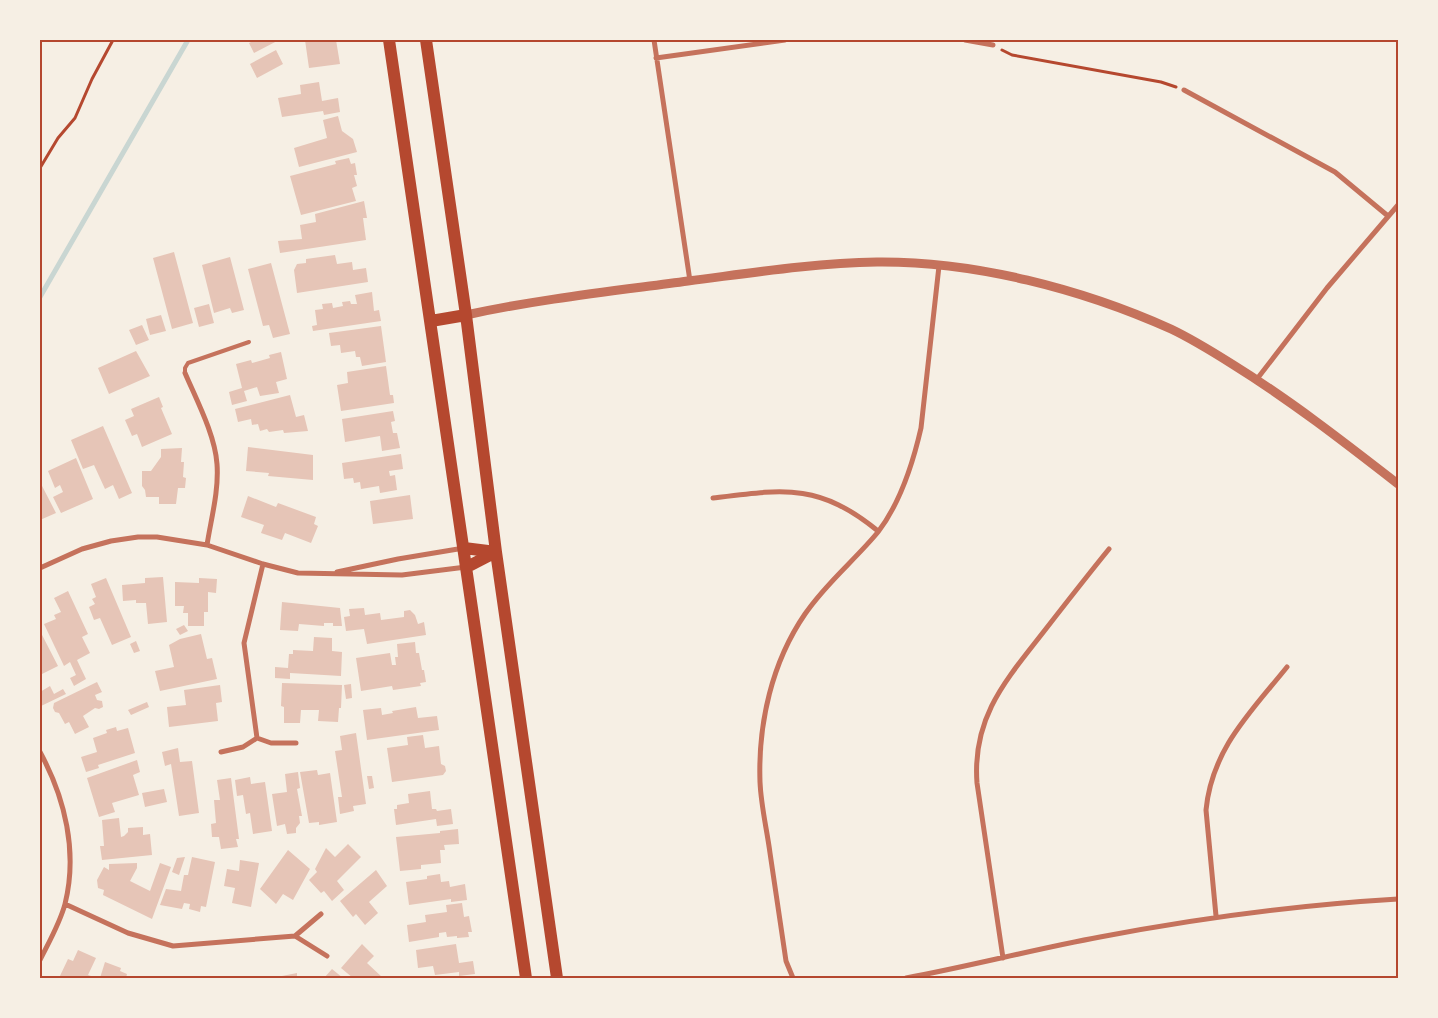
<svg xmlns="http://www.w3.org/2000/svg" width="1438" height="1018" font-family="Karla,sans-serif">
<rect width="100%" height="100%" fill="#f6efe4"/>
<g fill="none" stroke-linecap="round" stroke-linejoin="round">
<path stroke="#c9d6d2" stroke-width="5" d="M 40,297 L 188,40"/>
</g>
<path fill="#e6c5b7" d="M 255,40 L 279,40 L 254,53 L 249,43 Z
M 305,40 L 336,40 L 340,64 L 309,68 Z
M 276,50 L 283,64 L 257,78 L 250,64 Z
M 319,82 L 322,101 L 338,98 L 340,112 L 324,115 L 323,111 L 282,117 L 278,98 L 301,94 L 300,85 Z
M 338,116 L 342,131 L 353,139 L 357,152 L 299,167 L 294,148 L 327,138 L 323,120 Z
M 349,158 L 351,164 L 355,163 L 357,175 L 354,175 L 357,186 L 352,188 L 356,201 L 301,215 L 290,176 L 336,164 L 335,161 Z
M 364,201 L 367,218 L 363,218 L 366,240 L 280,253 L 278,241 L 302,239 L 300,225 L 316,222 L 315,214 Z
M 174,252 L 193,323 L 172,329 L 153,258 Z
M 335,255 L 337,264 L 352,262 L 353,270 L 366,268 L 368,282 L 297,293 L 294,270 L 297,264 L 306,263 L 306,259 Z
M 230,257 L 244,310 L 232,313 L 230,308 L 214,313 L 202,265 Z
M 271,263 L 290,334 L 273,338 L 269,325 L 263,326 L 248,269 Z
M 372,292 L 374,311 L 379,310 L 381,321 L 313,331 L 312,326 L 317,325 L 315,310 L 323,309 L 322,304 L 332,303 L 333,308 L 343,306 L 342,302 L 350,301 L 351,304 L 357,304 L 355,295 Z
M 209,304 L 214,323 L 199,327 L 194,308 Z
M 161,315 L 166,331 L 150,335 L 146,319 Z
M 142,325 L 149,340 L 136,345 L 129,330 Z
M 381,326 L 386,362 L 362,366 L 360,357 L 356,357 L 355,351 L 341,353 L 340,345 L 331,346 L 329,333 Z
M 136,351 L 150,376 L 109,394 L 98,368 Z
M 281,352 L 287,379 L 276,382 L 279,393 L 260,396 L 257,387 L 244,391 L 247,401 L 232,405 L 229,392 L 242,388 L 236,364 L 251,360 L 252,363 L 270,358 L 269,355 Z
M 386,366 L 390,395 L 393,395 L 394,403 L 341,411 L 337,385 L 348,383 L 347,372 Z
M 290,395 L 296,417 L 304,415 L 308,431 L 284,433 L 283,430 L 269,432 L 267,429 L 260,431 L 258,424 L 252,425 L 251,419 L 238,422 L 235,409 Z
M 159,397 L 163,407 L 161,408 L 172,434 L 142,447 L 137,434 L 132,436 L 125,420 L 134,416 L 131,409 Z
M 393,411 L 395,421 L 391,422 L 393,433 L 397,433 L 400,448 L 382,451 L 380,436 L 345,442 L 342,419 Z
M 103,426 L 132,493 L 119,499 L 113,485 L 105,489 L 94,465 L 83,469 L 71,440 Z
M 248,447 L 313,455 L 313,480 L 268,476 L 269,473 L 246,471 Z
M 182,448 L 181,462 L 184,462 L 183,477 L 186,478 L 185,488 L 178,488 L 176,504 L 159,504 L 159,497 L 146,497 L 145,490 L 142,486 L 142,471 L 151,471 L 161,457 L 161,449 Z
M 401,454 L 403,469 L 389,471 L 390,476 L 395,475 L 397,490 L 380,493 L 379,486 L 361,489 L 360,482 L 354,483 L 353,478 L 344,479 L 342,463 Z
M 76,458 L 93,499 L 61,513 L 53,497 L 63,492 L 60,485 L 55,488 L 48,471 Z
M 40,482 L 56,513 L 40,520 Z
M 410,495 L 413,519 L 373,524 L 370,501 Z
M 248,496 L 276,507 L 278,503 L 316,517 L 314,524 L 318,526 L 311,543 L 285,533 L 282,540 L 261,533 L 264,525 L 241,517 Z
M 163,577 L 167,622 L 148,624 L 146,603 L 136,603 L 136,600 L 123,601 L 122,585 L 145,583 L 145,578 Z
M 106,578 L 131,637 L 112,645 L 100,618 L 94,620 L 89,607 L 95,604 L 92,599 L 96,597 L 91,584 Z
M 199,578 L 217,579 L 216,593 L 208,592 L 208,612 L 204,612 L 204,626 L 188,626 L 188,613 L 183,613 L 184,606 L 175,606 L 175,582 L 199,583 Z
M 68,591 L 88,634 L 82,637 L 90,653 L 77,660 L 86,679 L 74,686 L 70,678 L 76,675 L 70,662 L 64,666 L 44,624 L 56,619 L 54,615 L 61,612 L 54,598 Z
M 282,602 L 340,608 L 342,626 L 333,626 L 333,623 L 324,623 L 324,626 L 299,624 L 298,631 L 280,630 Z
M 364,608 L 365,615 L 380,613 L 381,620 L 404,617 L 404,611 L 410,610 L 415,615 L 418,624 L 424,622 L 426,635 L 367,644 L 364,629 L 346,631 L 344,617 L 350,616 L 349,609 Z
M 184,625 L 188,631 L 180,635 L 176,629 Z
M 40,631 L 58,666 L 40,675 Z
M 201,634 L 207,659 L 212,658 L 217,679 L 160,691 L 155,671 L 174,667 L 169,645 L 180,639 Z
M 314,637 L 332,638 L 332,651 L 342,652 L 341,676 L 290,673 L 290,679 L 275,678 L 275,667 L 288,668 L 289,654 L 293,654 L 293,650 L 313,651 Z
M 136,641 L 140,651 L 134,653 L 130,644 Z
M 415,642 L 416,653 L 419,653 L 422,670 L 424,670 L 426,682 L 420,683 L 421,686 L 393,690 L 392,686 L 361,691 L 356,658 L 390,653 L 392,665 L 396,665 L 395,657 L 398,657 L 397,644 Z
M 97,682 L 102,692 L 95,695 L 97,700 L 102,701 L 103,707 L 99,709 L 95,708 L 83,716 L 89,727 L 75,734 L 69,722 L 65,724 L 59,713 L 55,712 L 53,708 L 54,703 Z
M 282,683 L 342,685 L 341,708 L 339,708 L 338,722 L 318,721 L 319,710 L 301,710 L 300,723 L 284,723 L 284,707 L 281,706 Z
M 351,684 L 352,698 L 346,699 L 344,685 Z
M 220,685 L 222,702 L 216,703 L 218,721 L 169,727 L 167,707 L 186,705 L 184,690 Z
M 50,686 L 54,694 L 63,689 L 66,694 L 41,706 L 40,692 Z
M 147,702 L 149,707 L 131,715 L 128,710 Z
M 416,707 L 418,718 L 437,716 L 439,730 L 367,740 L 363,710 L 381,708 L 382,715 L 393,713 L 392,711 Z
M 116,727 L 117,731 L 128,728 L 135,753 L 98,765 L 99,768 L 86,772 L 81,757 L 97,752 L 93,738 L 107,733 L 106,730 Z
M 356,733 L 366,804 L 353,806 L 354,811 L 340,814 L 338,797 L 342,797 L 335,751 L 342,750 L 340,736 Z
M 423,735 L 425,748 L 439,746 L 441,764 L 445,766 L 446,771 L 443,775 L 392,782 L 387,748 L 408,745 L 407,737 Z
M 178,748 L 180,762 L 192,761 L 199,813 L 179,816 L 171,764 L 165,766 L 162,752 Z
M 137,760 L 140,772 L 133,775 L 139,795 L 112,803 L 115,812 L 99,817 L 87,778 Z
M 317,770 L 318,775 L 330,773 L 337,822 L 319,825 L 319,822 L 309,823 L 300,772 Z
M 298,772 L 300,788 L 297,789 L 302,816 L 299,816 L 300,823 L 296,828 L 296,833 L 287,834 L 285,824 L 277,826 L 272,794 L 287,792 L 285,774 Z
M 367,776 L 372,776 L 374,788 L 369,789 Z
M 250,777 L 251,784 L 265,782 L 272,831 L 253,834 L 250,813 L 246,814 L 243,795 L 237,796 L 235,780 Z
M 231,778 L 239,839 L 236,839 L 238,847 L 221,849 L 219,837 L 212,837 L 211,824 L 216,823 L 214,800 L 220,800 L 217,780 Z
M 164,789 L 167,802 L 145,807 L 142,793 Z
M 430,791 L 432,809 L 436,809 L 437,811 L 451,809 L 453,824 L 437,826 L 436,819 L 396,825 L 394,809 L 397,809 L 397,805 L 409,803 L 408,794 Z
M 119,818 L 121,837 L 124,836 L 128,832 L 128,828 L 143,827 L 143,835 L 150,834 L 152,855 L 102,860 L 100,846 L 104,846 L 102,820 Z
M 458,829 L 459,844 L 444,845 L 445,850 L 440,850 L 441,863 L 421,865 L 421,869 L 400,871 L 396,837 L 440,833 L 440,831 Z
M 348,844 L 361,857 L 337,881 L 344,890 L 332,901 L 324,891 L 321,893 L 309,880 L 317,872 L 315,869 L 326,848 L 335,857 Z
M 288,850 L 310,869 L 293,900 L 283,894 L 276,904 L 260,889 Z
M 185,857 L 179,875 L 172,872 L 177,858 Z
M 192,857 L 215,862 L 206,907 L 201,906 L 200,912 L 189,909 L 190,904 L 184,903 L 182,909 L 160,905 L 166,889 L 181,891 L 184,875 L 188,875 Z
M 240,860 L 259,863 L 251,907 L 232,903 L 235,888 L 224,886 L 227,869 L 239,871 Z
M 137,863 L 137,868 L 130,881 L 150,891 L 160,863 L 171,867 L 152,919 L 103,895 L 104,890 L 98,888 L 97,880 L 104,867 L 109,870 L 109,864 Z
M 376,870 L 387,886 L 369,902 L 378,913 L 365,925 L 356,914 L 353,917 L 340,901 Z
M 440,874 L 441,882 L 449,881 L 450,887 L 465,884 L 467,900 L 451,902 L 451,899 L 409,905 L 406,882 L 427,879 L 427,876 Z
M 462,903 L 464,917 L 469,916 L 472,932 L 468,932 L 469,937 L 457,938 L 457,936 L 447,937 L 446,932 L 439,933 L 439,937 L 409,942 L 407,925 L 426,922 L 425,915 L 447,912 L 446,905 Z
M 362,944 L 374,956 L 367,963 L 383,978 L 353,978 L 341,968 Z
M 456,944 L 459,963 L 473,961 L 475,974 L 459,976 L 459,972 L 435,975 L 433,966 L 418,968 L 416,950 Z
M 78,950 L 96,958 L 88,975 L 91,976 L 90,978 L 59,978 L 68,959 L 73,961 Z
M 105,962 L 121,968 L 120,971 L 127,974 L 126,978 L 100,978 Z
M 332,969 L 343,978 L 324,978 Z
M 297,973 L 297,978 L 277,978 L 277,977 Z"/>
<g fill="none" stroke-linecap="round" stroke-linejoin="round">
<path stroke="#b5482f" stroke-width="3" d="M 1002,50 L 1012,55 L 1161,82 L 1176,87
M 40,168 L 58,138 L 75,118 L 92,79 L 113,40"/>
<path stroke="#c5725c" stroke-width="4" d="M 185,373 L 185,368 L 188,363 L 249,342"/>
<path stroke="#c5725c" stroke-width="5" d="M 654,40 L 690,281
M 965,40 L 993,45
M 656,58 L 785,40
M 1184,90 L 1335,172 L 1388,216
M 185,373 C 197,401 215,435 217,464 C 219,491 211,519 207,545
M 1257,379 L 1327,288 L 1398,205
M 713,498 C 785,489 819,483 878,531
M 40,568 L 82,549 L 111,541 L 138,537 L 157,537 L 207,545 L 263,564 L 298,573 L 402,575 L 466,567
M 337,572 L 398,559 L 464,548
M 257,738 L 244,643 L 263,564
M 257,738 L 271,743 L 296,743
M 40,752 C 65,798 78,852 65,904 C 60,923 49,942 40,960
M 221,752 L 243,747 L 257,738
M 65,904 L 128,933 L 173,946 L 295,936
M 321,914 L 295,936 L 327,956
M 1216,916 L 1206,810 C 1212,749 1250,713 1287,667
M 1003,958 L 977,783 C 972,716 1007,679 1045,630 C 1066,603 1087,576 1109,549
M 793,978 L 786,961 C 781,925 775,889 770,853 C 767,830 761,806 760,782 C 758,723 772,662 805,614 C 826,583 855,560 878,532 C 901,502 913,463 921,428 L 939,266
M 906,978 C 971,966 1035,949 1100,937 C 1199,918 1297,905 1398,899"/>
<path stroke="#c5725c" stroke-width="9" d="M 466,315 C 539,299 614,291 688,281 C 751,273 813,263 877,262 C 975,261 1082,289 1171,329 C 1192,339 1213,352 1232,364 C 1290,400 1344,442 1398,484"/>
<path stroke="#b5482f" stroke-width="12" d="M 389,40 L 526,978
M 426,40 L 466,315 L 496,552 L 557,978
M 431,321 L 466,315
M 464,548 L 496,552
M 467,567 L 496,552"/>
</g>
<rect width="1438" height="1018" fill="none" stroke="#f6efe4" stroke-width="82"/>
<rect x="41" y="41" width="1356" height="936" fill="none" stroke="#b5482f" stroke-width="2"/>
</svg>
